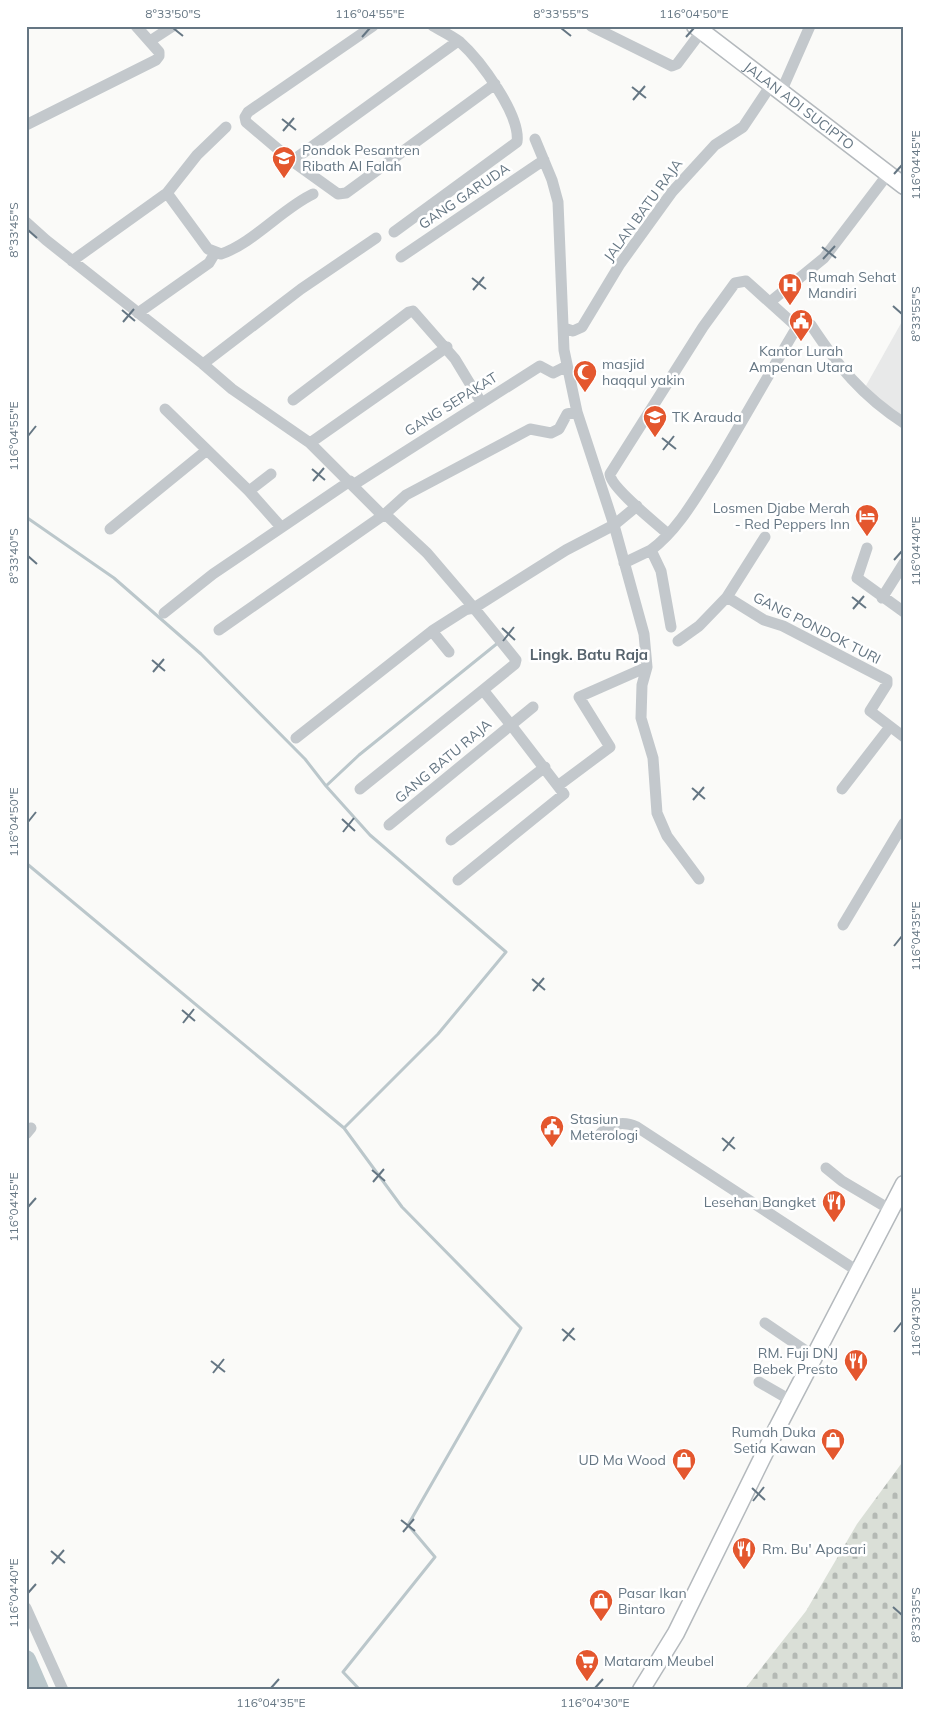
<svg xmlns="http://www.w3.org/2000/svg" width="930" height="1716" font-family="Mulish,sans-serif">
<defs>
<pattern id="cemetery-stones" width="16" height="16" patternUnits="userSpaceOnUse" patternTransform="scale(1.25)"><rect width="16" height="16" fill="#dadfd7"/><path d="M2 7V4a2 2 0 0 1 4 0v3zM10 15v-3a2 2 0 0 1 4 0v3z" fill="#b4b9b4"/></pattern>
</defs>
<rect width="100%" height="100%" fill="#fafaf8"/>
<path fill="#e8e9e9" d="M 904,318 L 904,416 L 863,391 Z"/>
<path fill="url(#cemetery-stones)" d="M 904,1460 L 904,1690 L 744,1690 L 806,1611 L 857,1524 Z"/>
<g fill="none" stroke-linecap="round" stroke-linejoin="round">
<path stroke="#bbc7cb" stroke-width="3" d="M 26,517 L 114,578 L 201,654 L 305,759 L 326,786
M 26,863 L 344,1128 L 402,1207 L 521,1328 L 408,1525 L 435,1557 L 343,1672 L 360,1690
M 344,1128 L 438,1034 L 506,952 L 370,835 L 326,786 L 359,755 L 499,642"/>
<path stroke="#bbc7cb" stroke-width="20" d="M 26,1660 L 39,1690"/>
<g stroke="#b4b9bd" stroke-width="19">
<g id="highway">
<path id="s1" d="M 695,26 L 904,186"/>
<path d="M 641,1690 L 676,1633 L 774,1434 L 904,1184"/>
</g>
</g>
<path stroke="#c3c8cc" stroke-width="11" d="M 373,26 L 248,112 L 245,117 L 246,122 L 292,161 L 338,194 L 346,193 L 495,84
M 591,26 L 672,66 L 677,64 L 701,32
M 150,41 L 173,26
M 781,92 L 810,26
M 26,125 L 156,60 L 159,56 L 159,52 L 136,26
M 535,139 L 552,180 L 558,202 L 564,350 L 577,412 L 614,525 L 644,634 L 647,667 L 642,685 L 641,718 L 653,758 L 657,813 L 667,836 L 699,879
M 292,161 L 458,41
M 167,193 L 197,155 L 226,127
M 26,222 L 46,240 L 203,364 L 301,289 L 376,238
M 394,232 L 517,142 C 521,115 480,60 460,42 C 452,36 442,31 433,26
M 401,257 L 544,160
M 72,261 L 167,193 L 208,249 L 221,254 C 252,244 283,208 313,194
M 770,302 L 824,258 L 888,174
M 138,313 L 209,263 L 215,253
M 797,327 L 804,322 L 811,325 C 838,366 862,396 904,423
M 564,328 L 573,331 L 582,327 L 620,264 L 672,192 L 715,145 L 743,127 L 771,85
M 203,364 L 232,389 L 310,443 L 382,515
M 293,400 L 409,312 L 413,311 L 455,359 L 481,402
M 165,409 L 249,491 L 281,527
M 310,443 L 447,347
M 353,485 L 540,366 L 553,373 L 567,366
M 249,491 L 271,474
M 385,514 L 427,553 L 474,608 L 516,660 L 515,664 L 483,690 L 511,725 L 389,825
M 110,529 L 207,450
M 668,534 C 657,524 610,487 610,474 L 703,327 L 735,283 L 746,281 L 797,327 C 769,374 742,422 714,469 C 696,497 678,530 651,550 L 661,571 L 671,627
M 765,537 L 727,597 L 764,620 L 783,626 L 887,680 L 887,684 L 870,711 L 904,737
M 867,548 L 857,578 L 904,612
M 624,563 L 651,550
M 882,598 L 904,563
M 164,613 L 213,574 L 350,481
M 219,630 L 385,514 L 406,495 L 530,429 L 551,433 L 559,429 L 567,414 L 577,412
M 432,631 L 449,652
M 678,641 L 699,626 L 727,597
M 296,738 L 432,631 L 465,610 L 474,608 L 566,550 L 614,525 L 637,506
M 559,785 L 610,747 L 579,697 L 647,667
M 360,789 L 483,690
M 842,789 L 889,728
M 451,840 L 545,767
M 458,880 L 564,794 L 511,725 L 533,707
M 843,925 L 904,823
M 601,1133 C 611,1123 624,1121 637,1127 L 859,1272
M 26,1134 L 31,1128
M 826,1168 L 842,1181 L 891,1210
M 765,1323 L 815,1357
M 759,1382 L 792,1401
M 26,1608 L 63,1690"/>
<use href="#highway" stroke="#fff" stroke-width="16"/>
</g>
<path fill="none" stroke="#657683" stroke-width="2" d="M 173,28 L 183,36M 561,28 L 571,36M 362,37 L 370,28M 686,37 L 694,28M 632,87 L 646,98M 633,100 L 645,86M 282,119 L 296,130M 283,131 L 294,118M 894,174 L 902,165M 28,230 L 37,238M 822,247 L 836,258M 823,259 L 835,246M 472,278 L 486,289M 473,290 L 484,277M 893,306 L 902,314M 122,310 L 135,321M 123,322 L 134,309M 28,436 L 36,426M 662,438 L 676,449M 663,450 L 674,436M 312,469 L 325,480M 313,481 L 324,468M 28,556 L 37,564M 894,560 L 902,551M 852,597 L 866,608M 853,609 L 864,596M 502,628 L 515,640M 503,641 L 514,627M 152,660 L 165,671M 153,672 L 164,659M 692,788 L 705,799M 693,800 L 704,787M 342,819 L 355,831M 28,822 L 36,812M 343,832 L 354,818M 894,946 L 902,936M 532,979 L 545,990M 533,991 L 544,978M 182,1010 L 195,1021M 183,1023 L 194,1009M 722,1138 L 735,1149M 723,1151 L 734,1137M 372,1170 L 385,1181M 373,1182 L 384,1169M 28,1207 L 36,1198M 562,1329 L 575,1340M 894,1332 L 902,1322M 563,1341 L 574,1328M 211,1361 L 225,1372M 213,1373 L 224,1359M 752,1488 L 765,1500M 753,1501 L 764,1487M 401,1520 L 415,1531M 403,1532 L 414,1519M 51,1551 L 65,1563M 52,1564 L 64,1550M 28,1593 L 36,1584M 893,1607 L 902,1615M 271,1688 L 279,1679M 595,1688 L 603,1679"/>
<defs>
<g id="school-pin" transform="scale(1.25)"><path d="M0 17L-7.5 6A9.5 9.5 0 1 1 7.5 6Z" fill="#e4572e" stroke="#fff"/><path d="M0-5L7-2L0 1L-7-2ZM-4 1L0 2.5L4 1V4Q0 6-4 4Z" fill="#fff"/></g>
<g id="hospital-pin" transform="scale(1.25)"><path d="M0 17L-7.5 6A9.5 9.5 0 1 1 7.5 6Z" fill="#e4572e" stroke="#fff"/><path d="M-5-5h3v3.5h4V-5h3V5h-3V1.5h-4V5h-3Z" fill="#fff"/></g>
<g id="civic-pin" transform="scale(1.25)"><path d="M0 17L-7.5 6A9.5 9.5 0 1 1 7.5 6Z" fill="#e4572e" stroke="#fff"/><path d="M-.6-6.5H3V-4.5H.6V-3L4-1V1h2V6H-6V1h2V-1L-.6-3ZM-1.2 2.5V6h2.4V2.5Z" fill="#fff"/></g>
<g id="mosque-pin" transform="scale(1.25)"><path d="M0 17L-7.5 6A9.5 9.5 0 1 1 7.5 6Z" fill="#e4572e" stroke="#fff"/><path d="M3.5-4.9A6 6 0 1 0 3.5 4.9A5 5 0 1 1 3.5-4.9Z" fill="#fff"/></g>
<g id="hotel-pin" transform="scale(1.25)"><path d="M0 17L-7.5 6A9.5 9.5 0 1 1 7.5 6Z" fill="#e4572e" stroke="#fff"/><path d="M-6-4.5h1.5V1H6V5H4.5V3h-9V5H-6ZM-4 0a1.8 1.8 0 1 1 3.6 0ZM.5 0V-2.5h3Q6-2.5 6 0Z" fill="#fff"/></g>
<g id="restaurant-pin" transform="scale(1.25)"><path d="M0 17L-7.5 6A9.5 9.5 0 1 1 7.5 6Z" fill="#e4572e" stroke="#fff"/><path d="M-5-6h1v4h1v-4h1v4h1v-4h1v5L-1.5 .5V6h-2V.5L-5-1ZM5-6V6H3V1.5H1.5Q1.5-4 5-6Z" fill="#fff"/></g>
<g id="shop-pin" transform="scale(1.25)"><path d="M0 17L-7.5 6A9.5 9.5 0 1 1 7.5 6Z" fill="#e4572e" stroke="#fff"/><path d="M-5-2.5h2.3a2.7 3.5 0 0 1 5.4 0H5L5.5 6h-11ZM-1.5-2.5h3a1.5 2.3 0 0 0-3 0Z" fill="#fff"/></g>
<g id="supermarket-pin" transform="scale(1.25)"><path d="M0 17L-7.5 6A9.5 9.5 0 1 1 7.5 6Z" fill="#e4572e" stroke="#fff"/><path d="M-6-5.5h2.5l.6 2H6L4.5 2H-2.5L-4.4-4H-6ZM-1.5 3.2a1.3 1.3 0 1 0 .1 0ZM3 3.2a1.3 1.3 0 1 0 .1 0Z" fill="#fff"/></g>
</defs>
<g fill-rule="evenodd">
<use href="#school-pin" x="284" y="158"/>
<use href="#hospital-pin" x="790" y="285"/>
<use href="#civic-pin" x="801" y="321"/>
<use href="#mosque-pin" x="585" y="372"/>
<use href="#school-pin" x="655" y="417"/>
<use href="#hotel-pin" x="867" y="516"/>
<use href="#civic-pin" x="552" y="1127"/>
<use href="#restaurant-pin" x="834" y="1202"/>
<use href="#restaurant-pin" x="856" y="1361"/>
<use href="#shop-pin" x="833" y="1440"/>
<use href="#shop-pin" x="684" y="1460"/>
<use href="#restaurant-pin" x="744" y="1549"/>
<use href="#shop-pin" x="601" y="1601"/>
<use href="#supermarket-pin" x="587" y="1661"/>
</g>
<g text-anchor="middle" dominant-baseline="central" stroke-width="5" stroke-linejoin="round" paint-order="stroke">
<g font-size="14" fill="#657683" stroke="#fff">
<text stroke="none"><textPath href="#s1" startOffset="131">JALAN ADI SUCIPTO</textPath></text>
<text transform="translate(464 196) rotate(-34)">GANG GARUDA</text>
<text transform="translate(643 210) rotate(-54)">JALAN BATU RAJA</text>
<text transform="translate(451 404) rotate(-32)">GANG SEPAKAT</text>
<text transform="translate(817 628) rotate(27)">GANG PONDOK TURI</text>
<text transform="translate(443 761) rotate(-40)">GANG BATU RAJA</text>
</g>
<g font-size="14" fill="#657683" stroke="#fff" text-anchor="start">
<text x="302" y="150">Pondok Pesantren<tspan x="302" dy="16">Ribath Al Falah</tspan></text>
<text x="808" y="277">Rumah Sehat<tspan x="808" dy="16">Mandiri</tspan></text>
<text x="801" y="351" text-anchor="middle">Kantor Lurah<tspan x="801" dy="16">Ampenan Utara</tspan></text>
<text x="602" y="364">masjid<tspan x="602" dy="16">haqqul yakin</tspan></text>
<text x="672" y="417">TK Arauda</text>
<text x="850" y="508" text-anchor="end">Losmen Djabe Merah<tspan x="850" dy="16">- Red Peppers Inn</tspan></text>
<text x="570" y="1119">Stasiun<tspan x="570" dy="16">Meterologi</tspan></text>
<text x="816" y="1202" text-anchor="end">Lesehan Bangket</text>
<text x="838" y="1353" text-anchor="end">RM. Fuji DNJ<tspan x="838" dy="16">Bebek Presto</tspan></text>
<text x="816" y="1432" text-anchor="end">Rumah Duka<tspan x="816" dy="16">Setia Kawan</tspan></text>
<text x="666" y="1460" text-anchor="end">UD Ma Wood</text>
<text x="762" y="1549">Rm. Bu' Apasari</text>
<text x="618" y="1593">Pasar Ikan<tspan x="618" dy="16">Bintaro</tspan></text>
<text x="604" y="1661">Mataram Meubel</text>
</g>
<g font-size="15" font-weight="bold" fill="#57646e" stroke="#fff">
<text x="589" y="654">Lingk. Batu Raja</text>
</g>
</g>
<rect width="930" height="1716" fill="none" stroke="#ffffff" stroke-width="55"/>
<rect x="28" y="28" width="874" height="1660" fill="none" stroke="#657683" stroke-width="2"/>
<g font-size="12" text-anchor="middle" fill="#657683">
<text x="173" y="18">8°33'50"S</text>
<text x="370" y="18">116°04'55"E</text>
<text x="561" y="18">8°33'55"S</text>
<text x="694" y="18">116°04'50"E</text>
<text transform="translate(916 165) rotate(-90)" y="4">116°04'45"E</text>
<text transform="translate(14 230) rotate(-90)" y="4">8°33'45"S</text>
<text transform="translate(916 314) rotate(-90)" y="4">8°33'55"S</text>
<text transform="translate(14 436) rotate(-90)" y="4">116°04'55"E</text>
<text transform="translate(916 551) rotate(-90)" y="4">116°04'40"E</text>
<text transform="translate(14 556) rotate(-90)" y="4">8°33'40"S</text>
<text transform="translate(14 822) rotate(-90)" y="4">116°04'50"E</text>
<text transform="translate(916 936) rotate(-90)" y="4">116°04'35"E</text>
<text transform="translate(14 1207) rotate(-90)" y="4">116°04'45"E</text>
<text transform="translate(916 1322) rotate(-90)" y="4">116°04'30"E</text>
<text transform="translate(14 1593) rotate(-90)" y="4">116°04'40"E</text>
<text transform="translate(916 1615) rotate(-90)" y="4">8°33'35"S</text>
<text x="271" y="1707">116°04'35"E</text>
<text x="595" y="1707">116°04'30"E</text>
</g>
</svg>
